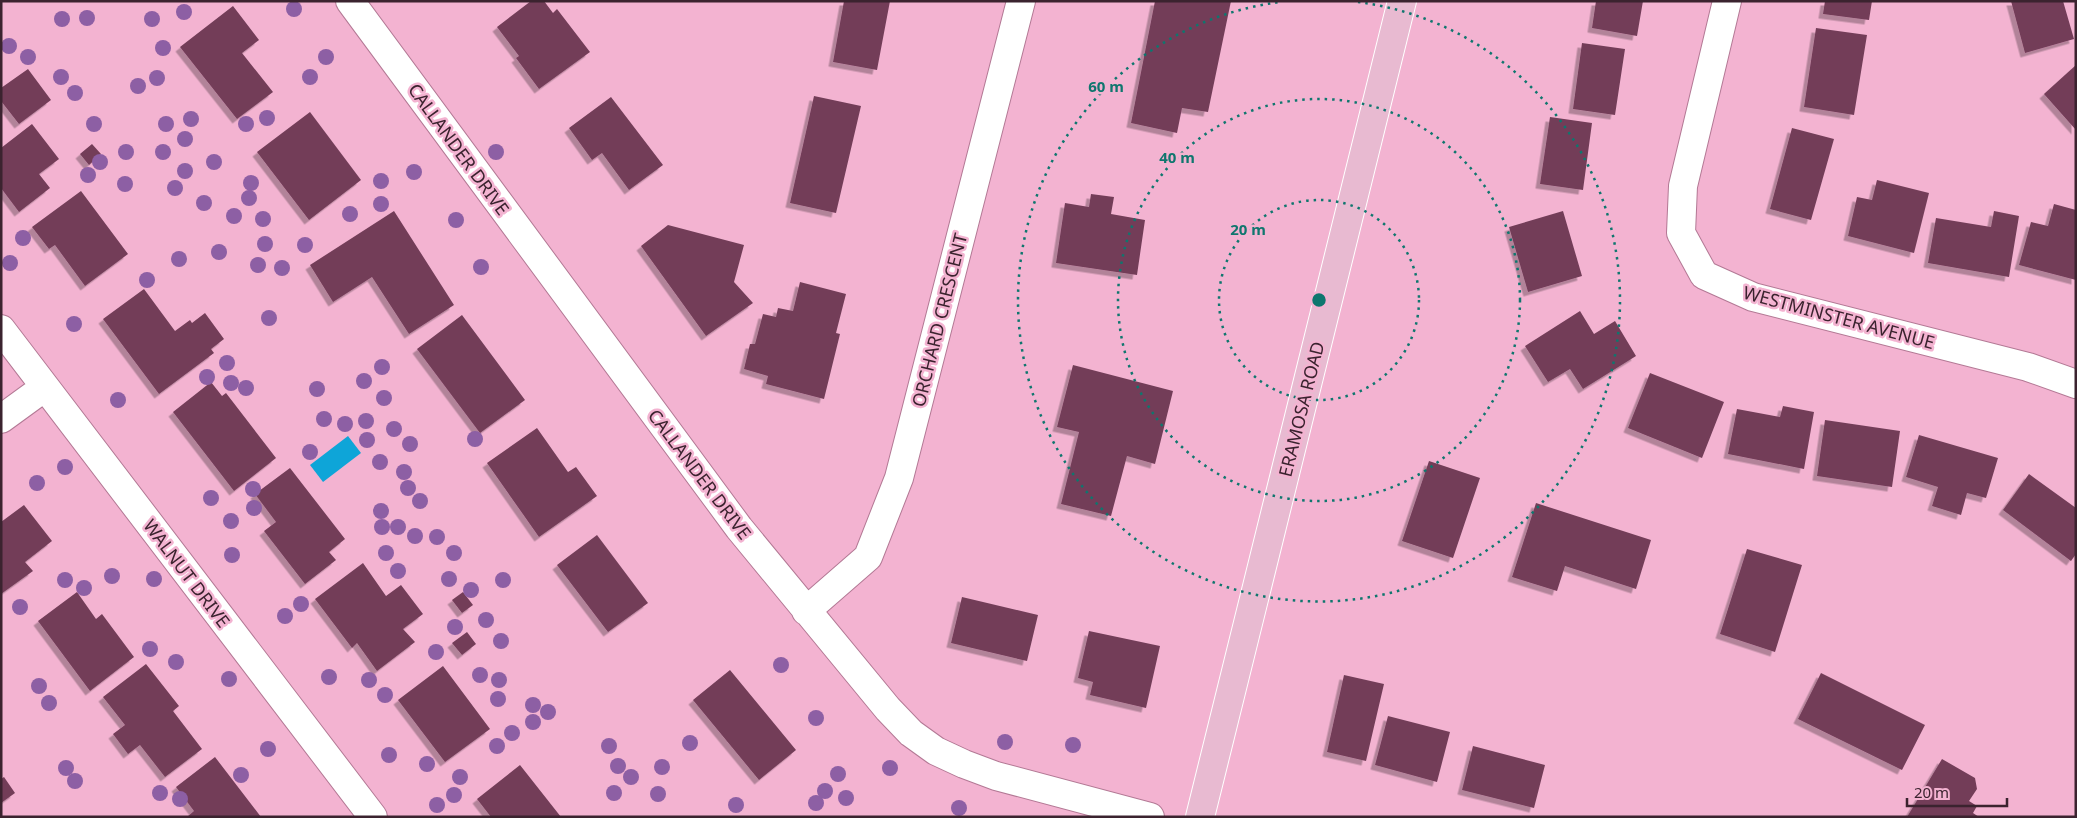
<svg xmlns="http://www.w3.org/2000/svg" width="2077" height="818" font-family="'Noto Sans',sans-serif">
<defs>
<filter id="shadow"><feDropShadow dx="-4.5" dy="4.5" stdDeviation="0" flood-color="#0004"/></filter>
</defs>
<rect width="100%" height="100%" fill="#f3b3d1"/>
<path fill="#0ea5d8" d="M 348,436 L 361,453 L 323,482 L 310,465 Z"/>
<path fill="#733e59" filter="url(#shadow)" d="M 531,1 L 544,1 L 553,13 L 557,9 L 590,52 L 539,89 L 516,58 L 519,56 L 497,27 Z
M 844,1 L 890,1 L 877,70 L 833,62 Z
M 1155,1 L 1231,1 L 1208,112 L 1182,108 L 1177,133 L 1131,123 Z
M 1596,1 L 1643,1 L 1637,36 L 1592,28 Z
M 1825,1 L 1872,1 L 1869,20 L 1823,14 Z
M 2011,1 L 2063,1 L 2074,39 L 2025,53 Z
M 233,6 L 259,40 L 242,53 L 273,92 L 237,119 L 180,47 Z
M 1816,28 L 1867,35 L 1854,115 L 1804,107 Z
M 1582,43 L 1625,49 L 1615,115 L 1573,109 Z
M 2076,65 L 2076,130 L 2044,94 Z
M 28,69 L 51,100 L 19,124 L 1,101 L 1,88 Z
M 814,96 L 861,106 L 836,213 L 790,203 Z
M 611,97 L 663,165 L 629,190 L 602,153 L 592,160 L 569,128 Z
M 310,112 L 361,180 L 309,220 L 257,152 Z
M 1550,117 L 1592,123 L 1583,190 L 1540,184 Z
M 32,124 L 59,159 L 39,174 L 50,188 L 19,212 L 1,188 L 1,148 Z
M 1792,128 L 1834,139 L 1811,220 L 1770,209 Z
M 92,144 L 101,154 L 89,165 L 80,154 Z
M 1877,180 L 1929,193 L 1914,253 L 1848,236 L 1857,197 L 1872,200 Z
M 81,191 L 128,254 L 85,286 L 55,245 L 49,249 L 32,227 Z
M 1091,194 L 1114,197 L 1111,214 L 1145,220 L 1137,275 L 1056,263 L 1065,203 L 1089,207 Z
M 2054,204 L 2076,210 L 2076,280 L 2019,265 L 2031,222 L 2048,226 Z
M 394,211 L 454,305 L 409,334 L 372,277 L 333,302 L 310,265 Z
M 1563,211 L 1582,276 L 1528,292 L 1509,227 Z
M 1994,211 L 2019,216 L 2009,277 L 1928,263 L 1936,218 L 1991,227 Z
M 668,225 L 744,245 L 734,282 L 753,303 L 706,336 L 641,246 Z
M 800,282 L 846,294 L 836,333 L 840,334 L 824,399 L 766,384 L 768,376 L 744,369 L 750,344 L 755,344 L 763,314 L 776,317 L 778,308 L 793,311 Z
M 144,289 L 175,331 L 190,320 L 192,323 L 205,313 L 224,339 L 211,349 L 214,353 L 159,394 L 103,319 Z
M 1580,311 L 1594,334 L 1615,321 L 1636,356 L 1583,389 L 1570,369 L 1548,382 L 1525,346 Z
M 462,315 L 525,400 L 480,433 L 417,349 Z
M 1073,365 L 1173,391 L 1155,464 L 1127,456 L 1111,516 L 1061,504 L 1079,432 L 1057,427 Z
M 1650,373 L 1724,402 L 1702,458 L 1628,428 Z
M 211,382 L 222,396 L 226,393 L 276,458 L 234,491 L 173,412 Z
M 1783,406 L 1814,412 L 1804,469 L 1728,454 L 1737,409 L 1780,417 Z
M 1825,420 L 1900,431 L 1892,487 L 1817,476 Z
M 537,428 L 568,472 L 576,467 L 597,496 L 539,537 L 487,463 Z
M 1919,435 L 1998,458 L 1986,498 L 1967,493 L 1961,515 L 1932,506 L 1938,487 L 1906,477 Z
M 1429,461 L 1480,478 L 1453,558 L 1402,541 Z
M 290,468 L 345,539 L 329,552 L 336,560 L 305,584 L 264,531 L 276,522 L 255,494 Z
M 2029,474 L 2076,508 L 2076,554 L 2071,561 L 2003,510 Z
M 1536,503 L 1651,540 L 1636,589 L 1565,566 L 1557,591 L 1512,577 Z
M 24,505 L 52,541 L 25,562 L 33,571 L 1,594 L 1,522 Z
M 597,535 L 648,603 L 608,632 L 557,565 Z
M 1747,549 L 1802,565 L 1775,652 L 1720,634 Z
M 363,563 L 386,596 L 401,585 L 423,614 L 403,629 L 415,642 L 377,671 L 357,643 L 352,648 L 315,599 Z
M 77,592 L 96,619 L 102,614 L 134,657 L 90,691 L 38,621 Z
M 463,592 L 473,605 L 462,613 L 452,600 Z
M 962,597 L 1038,615 L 1027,661 L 951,643 Z
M 1089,631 L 1160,646 L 1146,708 L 1090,695 L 1093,682 L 1078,678 Z
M 467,632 L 476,644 L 462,655 L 452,643 Z
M 146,664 L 179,706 L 173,711 L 202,749 L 165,777 L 140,745 L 128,754 L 113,734 L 125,725 L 103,697 Z
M 443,666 L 490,729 L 445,762 L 398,700 Z
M 730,670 L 796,750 L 759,780 L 693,700 Z
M 1821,673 L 1925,725 L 1902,770 L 1798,719 Z
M 1344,675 L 1384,684 L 1366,761 L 1327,752 Z
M 1388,716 L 1450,732 L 1437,782 L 1375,765 Z
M 1473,746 L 1545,765 L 1534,808 L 1462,790 Z
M 215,757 L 261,817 L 187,817 L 194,811 L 176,787 Z
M 1942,759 L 1975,778 L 1977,789 L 1969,801 L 1977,806 L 1973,813 L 1979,817 L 1907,817 Z
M 520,765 L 561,817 L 491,817 L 477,799 Z
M 4,777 L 15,793 L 1,803 L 1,779 Z"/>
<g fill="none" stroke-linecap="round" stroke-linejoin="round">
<g stroke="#b37995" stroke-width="30">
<path id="minor" d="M 350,1 L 739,528 L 888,709 L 911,733 L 936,751 L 964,764 L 996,776 L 1150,817
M 1727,1 L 1683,186 L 1681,233 L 1704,275 L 1753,297 L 2028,367 L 2076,384
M 1,329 L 373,817
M 1,419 L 45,387
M 806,611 L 868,557 L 899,478 L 1021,1"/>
</g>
<g stroke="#fff" stroke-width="30">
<path id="major" d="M 1200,817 L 1402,1"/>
</g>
<use href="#minor" stroke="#fff" stroke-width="28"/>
<use href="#major" stroke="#e8bad1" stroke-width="28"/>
</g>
<g fill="#8d5fa4">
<circle cx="294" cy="9" r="8"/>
<circle cx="184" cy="12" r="8"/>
<circle cx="87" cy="18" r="8"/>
<circle cx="62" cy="19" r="8"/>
<circle cx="152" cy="19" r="8"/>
<circle cx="9" cy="46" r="8"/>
<circle cx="163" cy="48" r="8"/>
<circle cx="28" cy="57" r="8"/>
<circle cx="326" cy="57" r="8"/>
<circle cx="61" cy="77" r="8"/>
<circle cx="310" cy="77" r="8"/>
<circle cx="157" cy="78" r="8"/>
<circle cx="138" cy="86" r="8"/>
<circle cx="75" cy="93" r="8"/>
<circle cx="267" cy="118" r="8"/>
<circle cx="191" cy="119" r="8"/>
<circle cx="94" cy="124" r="8"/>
<circle cx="166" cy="124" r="8"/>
<circle cx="246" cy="124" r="8"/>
<circle cx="185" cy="139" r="8"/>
<circle cx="126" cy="152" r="8"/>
<circle cx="163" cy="152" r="8"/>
<circle cx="496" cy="152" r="8"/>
<circle cx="100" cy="162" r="8"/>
<circle cx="214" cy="162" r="8"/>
<circle cx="185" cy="171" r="8"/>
<circle cx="414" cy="172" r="8"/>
<circle cx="88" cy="175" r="8"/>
<circle cx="381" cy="181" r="8"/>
<circle cx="251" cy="183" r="8"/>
<circle cx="125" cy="184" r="8"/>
<circle cx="175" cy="188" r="8"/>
<circle cx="249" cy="198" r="8"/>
<circle cx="204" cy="203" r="8"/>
<circle cx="381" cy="204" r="8"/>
<circle cx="350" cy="214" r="8"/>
<circle cx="234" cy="216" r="8"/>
<circle cx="263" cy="219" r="8"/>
<circle cx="456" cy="220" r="8"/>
<circle cx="23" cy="238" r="8"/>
<circle cx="265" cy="244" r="8"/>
<circle cx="305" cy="245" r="8"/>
<circle cx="219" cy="252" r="8"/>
<circle cx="179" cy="259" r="8"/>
<circle cx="10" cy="263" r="8"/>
<circle cx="258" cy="265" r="8"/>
<circle cx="481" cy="267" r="8"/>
<circle cx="282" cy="268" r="8"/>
<circle cx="147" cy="280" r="8"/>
<circle cx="269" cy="318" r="8"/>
<circle cx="74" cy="324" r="8"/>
<circle cx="227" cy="363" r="8"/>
<circle cx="382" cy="367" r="8"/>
<circle cx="207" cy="377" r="8"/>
<circle cx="364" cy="381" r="8"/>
<circle cx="231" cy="383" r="8"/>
<circle cx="246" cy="388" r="8"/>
<circle cx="317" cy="389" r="8"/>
<circle cx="384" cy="398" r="8"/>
<circle cx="118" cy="400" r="8"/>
<circle cx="324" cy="419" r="8"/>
<circle cx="366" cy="421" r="8"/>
<circle cx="345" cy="424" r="8"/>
<circle cx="394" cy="429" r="8"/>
<circle cx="475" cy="439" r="8"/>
<circle cx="367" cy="440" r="8"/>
<circle cx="410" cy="444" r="8"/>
<circle cx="310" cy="452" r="8"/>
<circle cx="380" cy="462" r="8"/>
<circle cx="65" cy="467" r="8"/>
<circle cx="404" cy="472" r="8"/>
<circle cx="37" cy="483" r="8"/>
<circle cx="408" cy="488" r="8"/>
<circle cx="253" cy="489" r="8"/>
<circle cx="211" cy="498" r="8"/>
<circle cx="420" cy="501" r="8"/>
<circle cx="254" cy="508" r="8"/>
<circle cx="381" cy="511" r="8"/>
<circle cx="231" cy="521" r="8"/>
<circle cx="382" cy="527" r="8"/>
<circle cx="398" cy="527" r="8"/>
<circle cx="415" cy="536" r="8"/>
<circle cx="437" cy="537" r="8"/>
<circle cx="386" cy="553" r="8"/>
<circle cx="454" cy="553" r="8"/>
<circle cx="232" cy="555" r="8"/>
<circle cx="398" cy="571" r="8"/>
<circle cx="112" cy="576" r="8"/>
<circle cx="154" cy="579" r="8"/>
<circle cx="449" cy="579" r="8"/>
<circle cx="65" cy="580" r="8"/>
<circle cx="503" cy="580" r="8"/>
<circle cx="84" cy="588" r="8"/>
<circle cx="471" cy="590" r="8"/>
<circle cx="301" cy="604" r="8"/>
<circle cx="20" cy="607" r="8"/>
<circle cx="285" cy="616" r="8"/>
<circle cx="486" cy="620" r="8"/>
<circle cx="455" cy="627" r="8"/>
<circle cx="501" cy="641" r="8"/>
<circle cx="150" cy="649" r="8"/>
<circle cx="436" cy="652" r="8"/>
<circle cx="176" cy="662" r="8"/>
<circle cx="781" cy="665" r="8"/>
<circle cx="480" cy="675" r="8"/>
<circle cx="329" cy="677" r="8"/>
<circle cx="229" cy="679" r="8"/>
<circle cx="369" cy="680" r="8"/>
<circle cx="499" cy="680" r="8"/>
<circle cx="39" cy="686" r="8"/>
<circle cx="385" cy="695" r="8"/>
<circle cx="498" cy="699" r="8"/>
<circle cx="49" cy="703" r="8"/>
<circle cx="533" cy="705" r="8"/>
<circle cx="548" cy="712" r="8"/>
<circle cx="816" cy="718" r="8"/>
<circle cx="533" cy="722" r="8"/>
<circle cx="512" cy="733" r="8"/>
<circle cx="1005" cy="742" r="8"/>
<circle cx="690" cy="743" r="8"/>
<circle cx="1073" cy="745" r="8"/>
<circle cx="497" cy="746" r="8"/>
<circle cx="609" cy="746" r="8"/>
<circle cx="268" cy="749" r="8"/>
<circle cx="389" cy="755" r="8"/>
<circle cx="427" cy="764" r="8"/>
<circle cx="618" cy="766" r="8"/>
<circle cx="662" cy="767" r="8"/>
<circle cx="66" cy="768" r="8"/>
<circle cx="890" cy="768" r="8"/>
<circle cx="838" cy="774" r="8"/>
<circle cx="241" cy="775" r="8"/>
<circle cx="460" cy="777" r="8"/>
<circle cx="631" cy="777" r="8"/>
<circle cx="75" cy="781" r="8"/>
<circle cx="825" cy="791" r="8"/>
<circle cx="160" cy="793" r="8"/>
<circle cx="614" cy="793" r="8"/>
<circle cx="658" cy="794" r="8"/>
<circle cx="454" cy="795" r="8"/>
<circle cx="846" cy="798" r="8"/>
<circle cx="180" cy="799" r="8"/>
<circle cx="816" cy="803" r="8"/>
<circle cx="437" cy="805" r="8"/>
<circle cx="736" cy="805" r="8"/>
<circle cx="959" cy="808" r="8"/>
</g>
<g fill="none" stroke="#0f766e" stroke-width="2.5" stroke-dasharray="2.5 5">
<circle cx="1319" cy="300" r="100"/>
<circle cx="1319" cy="300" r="201"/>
<path d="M1358 2A301 301 0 1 1 1280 2"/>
</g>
<g text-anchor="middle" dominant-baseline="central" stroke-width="5" stroke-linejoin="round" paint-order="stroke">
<g font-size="18" fill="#3b232f" stroke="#f3b3d1">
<text transform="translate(459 149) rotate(54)">CALLANDER DRIVE</text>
<text transform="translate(1839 317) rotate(15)">WESTMINSTER AVENUE</text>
<text transform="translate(939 320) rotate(-76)">ORCHARD CRESCENT</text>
<text transform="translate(1301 409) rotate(-76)">ERAMOSA ROAD</text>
<text transform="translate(700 474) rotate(53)">CALLANDER DRIVE</text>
<text transform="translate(187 573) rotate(53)">WALNUT DRIVE</text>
</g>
</g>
<circle cx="1319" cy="300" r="8" fill="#0f766e" stroke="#f3b3d1" stroke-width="2.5"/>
<g font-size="15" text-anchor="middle" font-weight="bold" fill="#0f766e" stroke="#f3b3d1" stroke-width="5" stroke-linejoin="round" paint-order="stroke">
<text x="1106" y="92">60 m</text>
<text x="1177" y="163">40 m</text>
<text x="1248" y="235">20 m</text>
</g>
<rect width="2077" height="818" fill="none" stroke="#3b232f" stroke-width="5"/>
<path d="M1907 798v8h100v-8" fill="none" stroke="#3b232f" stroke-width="2.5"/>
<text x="1914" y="798" font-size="15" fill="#3b232f" stroke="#f3b3d1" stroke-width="4" paint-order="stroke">20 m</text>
</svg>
